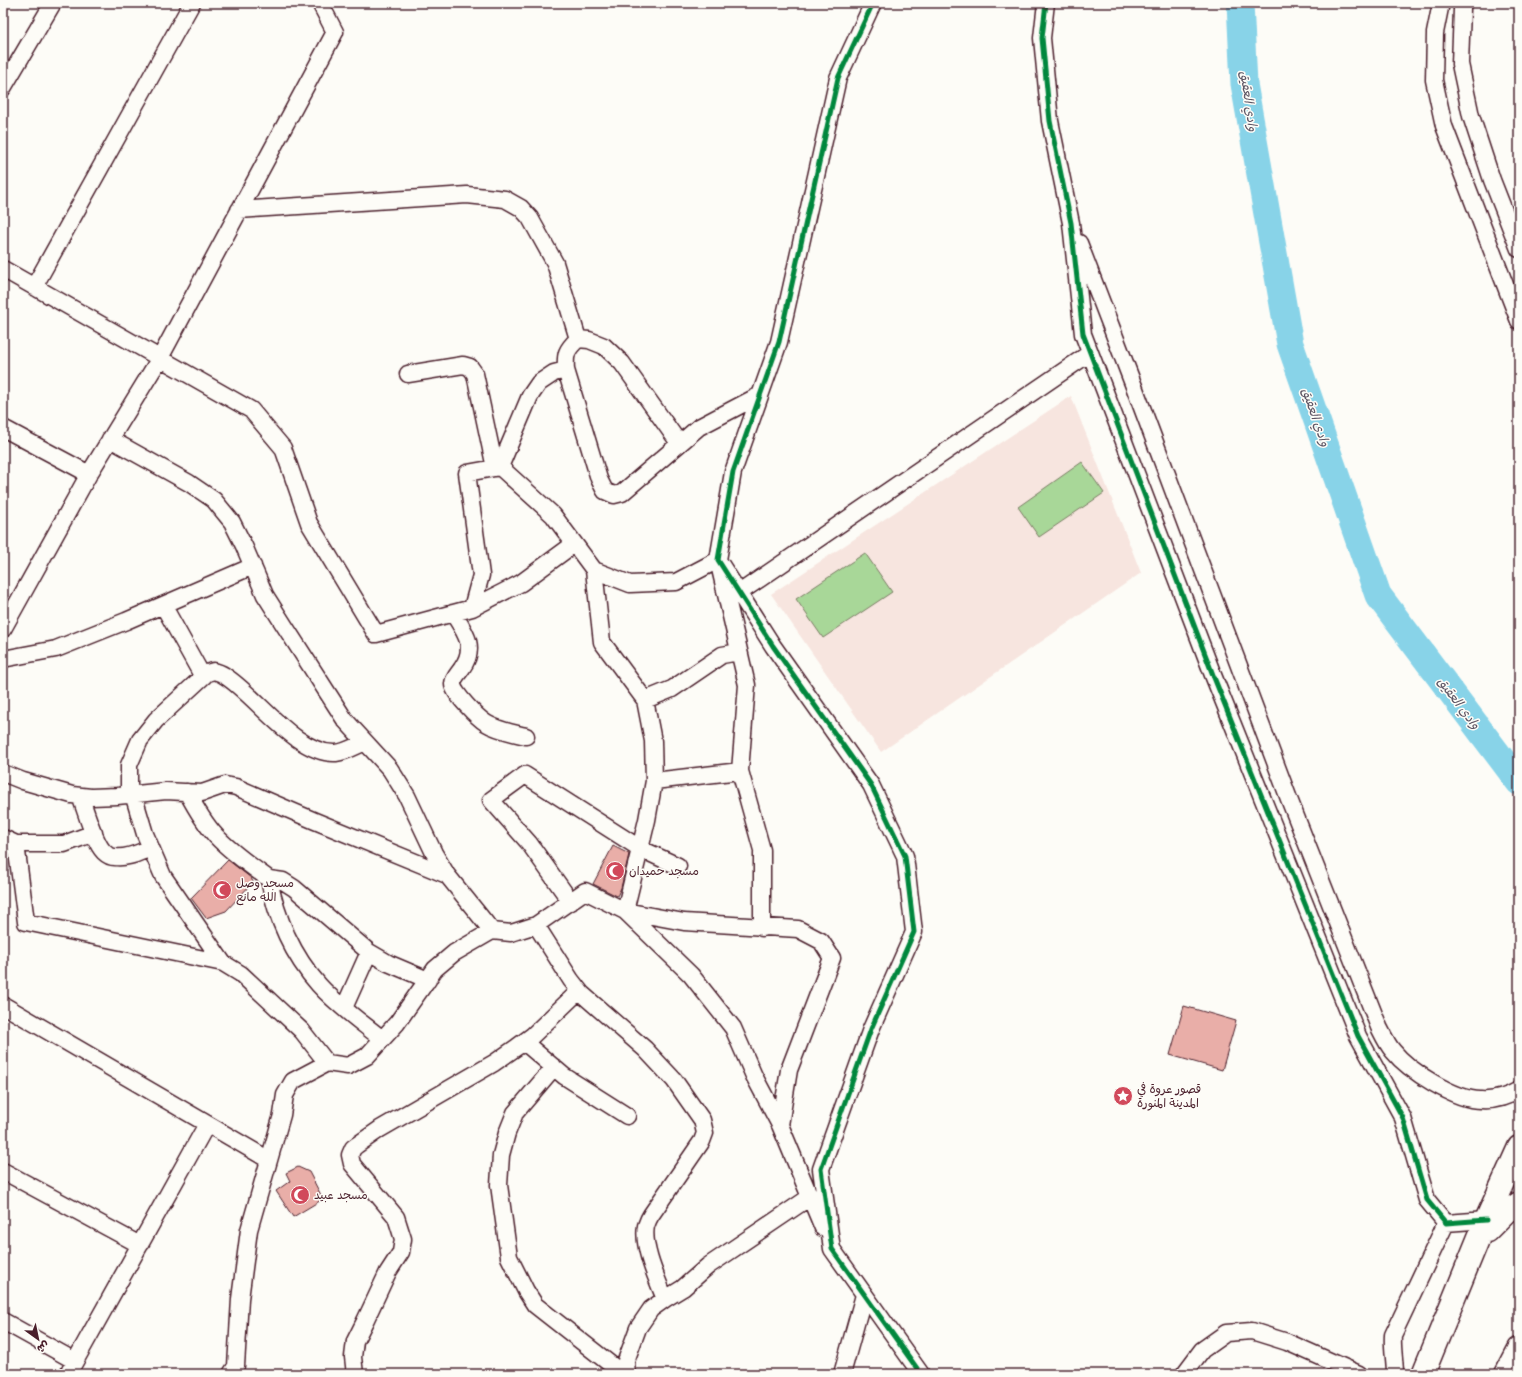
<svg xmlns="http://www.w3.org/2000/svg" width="1522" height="1377" font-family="Sriracha,'Playpen Sans Arabic',sans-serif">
<rect width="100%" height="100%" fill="#fdfcf7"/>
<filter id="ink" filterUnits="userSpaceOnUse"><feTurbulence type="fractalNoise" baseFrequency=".025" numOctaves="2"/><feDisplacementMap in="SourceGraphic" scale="8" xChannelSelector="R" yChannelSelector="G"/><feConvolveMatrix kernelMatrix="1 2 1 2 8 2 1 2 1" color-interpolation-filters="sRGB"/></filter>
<g filter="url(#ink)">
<path fill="#f7e5df" d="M 1071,396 L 1141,573 L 881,752 L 771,594 Z"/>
<path fill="#a8d798" stroke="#797b62" d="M 1082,462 L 1104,493 L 1039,537 L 1018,507 Z
M 865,553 L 892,592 L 823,638 L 796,599 Z"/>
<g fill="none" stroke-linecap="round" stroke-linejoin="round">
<path stroke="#88d3e8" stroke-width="27" d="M 1240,3 L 1244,84 L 1290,344 L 1378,595 L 1519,782"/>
</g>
<path fill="#e9aea8" stroke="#4a1f2b" d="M 613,846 L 629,854 L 621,888 L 617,896 L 593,884 Z
M 228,860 L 251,878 L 253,882 L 226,911 L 206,918 L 191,898 Z
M 1184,1006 L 1236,1021 L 1222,1070 L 1170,1055 Z
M 298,1167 L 309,1172 L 323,1199 L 293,1217 L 276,1191 L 290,1181 L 286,1173 Z"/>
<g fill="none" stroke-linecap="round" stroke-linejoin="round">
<g stroke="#4a1f2b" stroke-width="19">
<path id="street" d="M 873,3 L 838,78 L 779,342 L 733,472 L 718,560 L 773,646 L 871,785 L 905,856 L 914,932 L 871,1029 L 821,1169 L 832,1249 L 921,1374
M 1046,3 L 1042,38 L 1050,121 L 1071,223 L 1083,334 L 1213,675 L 1358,1036 L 1403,1118 L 1427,1200 L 1446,1223 L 1486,1220
M 1441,3 L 1435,33 L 1434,80 L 1444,126 L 1519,321
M 1463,3 L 1462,9 L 1460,64 L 1471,116 L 1492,180 L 1519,249
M 3,88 L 53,3
M 239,210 L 467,195 L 505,199 L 521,208 L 530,218 L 555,263 L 578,339
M 1079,243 L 1135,389 L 1289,799 L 1379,1027 C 1383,1035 1387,1044 1393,1051 C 1409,1071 1455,1100 1481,1100 C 1495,1101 1507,1097 1519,1090
M 3,269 L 251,410 L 283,448 L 309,523 L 376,634 L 472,608 L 521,583 L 574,544
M 34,287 L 192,3
M 578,339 C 566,350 565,354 566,370 L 599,479 L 605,491 L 614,495 L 622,493 L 699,427 L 760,395
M 578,339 L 589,340 L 604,346 L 622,363 L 679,443
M 408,374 L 463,365 L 470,367 L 475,374 L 495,468
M 3,428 L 89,474 L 3,629
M 110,439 L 189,483 L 214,500 L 232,522 L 244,546 L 265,595 L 284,625 L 345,720 L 390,769 L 407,796 L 434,853 L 447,875 L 492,931
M 500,467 L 530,396 L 539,383 L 554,373 L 566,370
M 89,474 L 160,358 L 335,32 L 320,3
M 594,570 L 602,642 L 645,700 L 653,741 L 654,781 L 647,820 L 625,911 L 691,975 L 733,1028 L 754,1076 L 780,1125 L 823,1228
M 739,593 L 1090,353
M 163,605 L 203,677
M 472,608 L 481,575 L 467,473 L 500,467 L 553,515 L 594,570 L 630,584 L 676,582 L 718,560 L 747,685 L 740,771 L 762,850 L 762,928
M 453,613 C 465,632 477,647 462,668 C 459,673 453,678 453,684 C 452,692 478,718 486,723 C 497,730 513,733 526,736
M 3,659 L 56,649 L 126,621 L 253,566
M 645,700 L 672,689 L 722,655 L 739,652
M 3,773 L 23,781 L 72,795 L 91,797 L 117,796 L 166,791 L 202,793 L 225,785 L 236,787 L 315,821 L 447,875
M 654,781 L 740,771
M 187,792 C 195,807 204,823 216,836 C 232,853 251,866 269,879 C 276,918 293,956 319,985 C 338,1006 361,1022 382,1039
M 133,794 L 145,834 L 163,876 L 223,963
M 129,795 L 129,765 L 140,740 L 156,720 L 207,673 L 214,671 C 217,672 222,673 225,676 C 256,695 296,755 336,753 C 346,752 356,746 365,742
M 80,796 C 86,811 94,842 104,852 C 107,855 111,857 115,857 C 127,859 140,852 151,848
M 3,838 L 16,844 L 26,922 L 223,963 L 241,974 L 302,1031 L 327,1063 L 348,1066 L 367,1056 L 397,1023 L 435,969 L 454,953 L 492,931 L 511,933 L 536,925 L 585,891 L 625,911 L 684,922 L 798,929 L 821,941 L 832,958 L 789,1070 L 780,1125
M 16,844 L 64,844 L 94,833
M 269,879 L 283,881 L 294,888 L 369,952 L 388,963 L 428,980
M 571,902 L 529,843 L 491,800 L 525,775 L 641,849 L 678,866
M 536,925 L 571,980 L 582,994 L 645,1049 L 674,1080 L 702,1120 L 705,1133 L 702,1141 L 651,1215 C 649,1218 647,1223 646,1226 C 642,1247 657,1279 665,1299
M 3,1005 L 269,1160
M 344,1008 L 369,952
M 524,1042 L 564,1076 L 627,1116
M 554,1067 L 515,1113 L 507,1133 L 501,1155 L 499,1185 L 509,1257 L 526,1291 L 535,1305 L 623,1374
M 3,1171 L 140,1245
M 3,1321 L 75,1361
M 68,1374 L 207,1124
M 231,1374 L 236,1366 L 240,1299 L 249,1230 L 282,1115 L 285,1095 L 293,1081 L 327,1063
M 355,1374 L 353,1357 L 355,1341 L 365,1321 L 388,1272 L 401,1252 L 403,1239 L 396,1217 L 352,1164 L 350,1155 L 353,1148 L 357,1145 L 380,1129 L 494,1063 L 517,1047 L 532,1036 L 579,991
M 627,1374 L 626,1361 L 638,1328 L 651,1309 L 665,1299 L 683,1288 L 708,1266 L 810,1197
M 842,1374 L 864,1295
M 1184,1374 L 1202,1350 L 1226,1333 L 1252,1331 L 1287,1342 L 1359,1374
M 1395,1374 C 1395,1361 1392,1348 1393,1335 L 1446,1223"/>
</g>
<g stroke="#4a1f2b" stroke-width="25">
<path id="secondary" d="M 1487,1231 L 1506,1212 L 1519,1203
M 1423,1374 L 1486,1220 L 1519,1147
M 1506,1374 L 1519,1349"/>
</g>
<use href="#street" stroke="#fdfcf7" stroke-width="16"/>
<use href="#secondary" stroke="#fdfcf7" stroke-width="22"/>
<g stroke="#fdfcf7" stroke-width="8">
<path id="cycleway" d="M 873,3 L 838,78 L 779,342 L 733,472 L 718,560 L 773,646 L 871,785 L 905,856 L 914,932 L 871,1029 L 821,1169 L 832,1249 L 921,1374
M 1046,3 L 1042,38 L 1050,121 L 1071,223 L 1083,334 L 1213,675 L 1358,1036 L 1403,1118 L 1427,1200 L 1446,1223 L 1486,1220"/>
</g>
<use href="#cycleway" stroke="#00873e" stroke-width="5"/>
</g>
</g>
<defs>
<g id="mosque-disc" transform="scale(1)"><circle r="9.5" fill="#d1495b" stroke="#fdfcf7"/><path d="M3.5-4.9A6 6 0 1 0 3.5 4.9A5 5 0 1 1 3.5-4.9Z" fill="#fff"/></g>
<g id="sight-disc" transform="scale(1)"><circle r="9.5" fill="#d1495b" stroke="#fdfcf7"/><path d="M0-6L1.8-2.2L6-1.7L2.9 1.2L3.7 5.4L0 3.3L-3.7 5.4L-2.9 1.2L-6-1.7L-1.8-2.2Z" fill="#fff"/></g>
</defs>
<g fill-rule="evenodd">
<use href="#mosque-disc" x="615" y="871"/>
<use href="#mosque-disc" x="222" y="890"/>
<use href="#sight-disc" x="1123" y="1096"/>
<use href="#mosque-disc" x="300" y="1195"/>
</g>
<g text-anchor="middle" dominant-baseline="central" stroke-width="3" stroke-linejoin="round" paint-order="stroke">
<g font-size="12" fill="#4a1f2b" stroke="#fdfcf7" text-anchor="start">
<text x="629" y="871">مسجد حميدان</text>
<text x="236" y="883">مسجد وصل<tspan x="236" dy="14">الله مانع</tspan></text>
<text x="1137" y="1089">قصور عروة في<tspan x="1137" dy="14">المدينة المنورة</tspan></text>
<text x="314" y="1195">مسجد عبيد</text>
</g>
<g font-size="13" font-style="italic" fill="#5d5564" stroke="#fdfcf7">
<text transform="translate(1249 101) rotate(82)">وادي العقيق</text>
<text transform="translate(1316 417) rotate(71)">وادي العقيق</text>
<text transform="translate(1459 703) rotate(53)">وادي العقيق</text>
</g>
</g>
<rect width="1522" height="1377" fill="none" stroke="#fdfcf7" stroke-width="16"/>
<rect x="8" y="8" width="1506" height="1361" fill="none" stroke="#4a1f2b" stroke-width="1.5" filter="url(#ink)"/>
<g transform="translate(38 1339) rotate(147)" stroke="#fdfcf7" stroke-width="3" paint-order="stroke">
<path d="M0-3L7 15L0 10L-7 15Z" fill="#4a1f2b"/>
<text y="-6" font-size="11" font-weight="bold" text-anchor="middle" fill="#4a1f2b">ش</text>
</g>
</svg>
